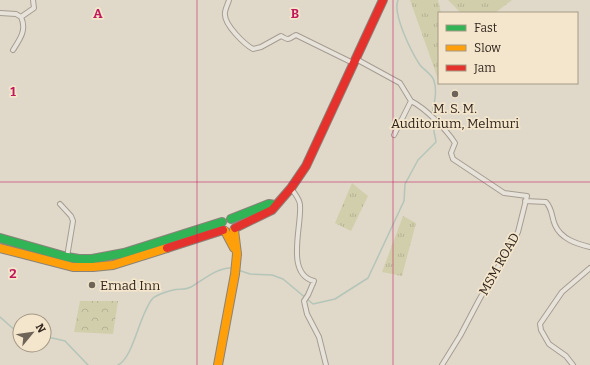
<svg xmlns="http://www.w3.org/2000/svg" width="590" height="365" font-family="Bitter,serif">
<defs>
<pattern id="grass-tufts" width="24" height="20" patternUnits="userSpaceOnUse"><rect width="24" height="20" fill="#d1cfab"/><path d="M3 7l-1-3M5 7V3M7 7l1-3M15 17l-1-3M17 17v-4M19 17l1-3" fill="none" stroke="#b4b293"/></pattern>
<pattern id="forest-crowns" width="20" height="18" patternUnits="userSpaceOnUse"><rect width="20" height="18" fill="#d1cfab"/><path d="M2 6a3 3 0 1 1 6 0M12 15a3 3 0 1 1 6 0" fill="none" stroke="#b4b293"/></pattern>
</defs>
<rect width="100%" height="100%" fill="#e0d8c8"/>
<path fill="url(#grass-tufts)" d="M 410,0 L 438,0 L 441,13 L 439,13 L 439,78 L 438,79 Z
M 448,0 L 512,0 L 495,13 L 461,13 Z
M 352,183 L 368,196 L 351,231 L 335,223 Z
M 403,216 L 416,223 L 402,276 L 382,272 Z"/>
<path fill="url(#forest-crowns)" d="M 80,301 L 118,301 L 113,334 L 74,332 Z"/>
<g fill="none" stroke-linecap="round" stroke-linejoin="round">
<path stroke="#b4c5b9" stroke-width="1.5" d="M 238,270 L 250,274 L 272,275 L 283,279 L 313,304 L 335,299 L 368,278 L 404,201 L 405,184 L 418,160 L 436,142 C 435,134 432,125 432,117 C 433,105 438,93 434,81 C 433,75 424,70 420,65 C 412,53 392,14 398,0
M 0,317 L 17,332 L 20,332
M 44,336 L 65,341 L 88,365
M 118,365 C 134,357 139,314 153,298 C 157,295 168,291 173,290 C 180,288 184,291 191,287 C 203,280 218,267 232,268"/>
<g stroke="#a59d92" stroke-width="6">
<path id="street" d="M 229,0 C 228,4 224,11 225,15 C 225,25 244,44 253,49 L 261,47 L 281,36 C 290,41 288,39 296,35 L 353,63
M 0,13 L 16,14 L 21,17
M 13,50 C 20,39 27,30 21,17 L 34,8 L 33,0
M 356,59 L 400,83 L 411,101 L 394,135
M 411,101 C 425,108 446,129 455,143 L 451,153 L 453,159 L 504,193 L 527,196 L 518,232 L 479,300 L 460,336 L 442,365
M 291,188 C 294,193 300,199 300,205 C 302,226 285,274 314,281 L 308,295 L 304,301 L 307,314 L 319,337 L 326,365
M 525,201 L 546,202 C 553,210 551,216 555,225 C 561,239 577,244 590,247
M 60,204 L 71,216 L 73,221 L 67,257
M 573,365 L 566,356 L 549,344 L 541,330 L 540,324 L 562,292 L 590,268"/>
</g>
<g stroke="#8a8379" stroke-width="10">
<path id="fast" d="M 231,219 L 269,204 L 275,205
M 0,238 L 67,257 L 79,259 L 92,259 L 124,253 L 222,222"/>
</g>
<g stroke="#8a8379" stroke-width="10">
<path id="slow" d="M 225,231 L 234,248
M 0,248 L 73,267 L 93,267 L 113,265 L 167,248
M 218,365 L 235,274 L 237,254 L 234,230"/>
</g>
<g stroke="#8a8379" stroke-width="10">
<path id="jam" d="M 235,228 L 272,210 L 291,188 L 306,166 L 383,0
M 167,248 L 223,230"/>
</g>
<use href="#street" stroke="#e8e3da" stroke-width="4"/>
<use href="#fast" stroke="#30b455" stroke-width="8"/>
<use href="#slow" stroke="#ff9f0a" stroke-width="8"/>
<use href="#jam" stroke="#e5322d" stroke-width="8"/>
</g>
<path fill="none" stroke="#c2185b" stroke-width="1" stroke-opacity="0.55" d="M 197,0 L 197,365M 393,0 L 393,365M 0,182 L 590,182"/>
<g fill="#6f6458" stroke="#f3e6cd" stroke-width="1.5">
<circle cx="455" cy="94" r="4"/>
<circle cx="92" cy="285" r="4"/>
</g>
<g text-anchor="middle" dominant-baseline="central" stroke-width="3.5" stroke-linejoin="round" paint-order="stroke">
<g font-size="13" fill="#32251c" stroke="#f3e6cd">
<text x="455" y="108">M. S. M.<tspan x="455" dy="15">Auditorium, Melmuri</tspan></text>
<text x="100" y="285" text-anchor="start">Ernad Inn</text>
</g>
<g font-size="13" fill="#32251c" stroke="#f3e6cd">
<text transform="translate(499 264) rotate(-61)">MSM ROAD</text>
</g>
</g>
<g font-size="13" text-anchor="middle" font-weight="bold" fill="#c2185b" stroke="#f3e6cd" stroke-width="3.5" stroke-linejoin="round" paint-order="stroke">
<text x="98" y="18">A</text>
<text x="295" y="18">B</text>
<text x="13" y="96">1</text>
<text x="13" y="278">2</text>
</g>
<rect x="438" y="12" width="140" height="72" fill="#f3e6cd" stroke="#a69986"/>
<rect x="446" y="25" width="20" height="6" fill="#30b455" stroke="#a69986"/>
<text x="474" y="32" font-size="12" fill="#32251c">Fast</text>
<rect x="446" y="45" width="20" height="6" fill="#ff9f0a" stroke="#a69986"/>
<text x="474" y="52" font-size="12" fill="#32251c">Slow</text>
<rect x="446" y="65" width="20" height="6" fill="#e5322d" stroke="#a69986"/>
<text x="474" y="72" font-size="12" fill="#32251c">Jam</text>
<g transform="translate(32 333) rotate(61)"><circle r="19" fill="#f3e6cd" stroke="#a69986"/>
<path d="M0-3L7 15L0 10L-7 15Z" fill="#6f6458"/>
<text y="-6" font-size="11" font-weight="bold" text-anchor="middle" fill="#32251c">N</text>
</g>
</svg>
